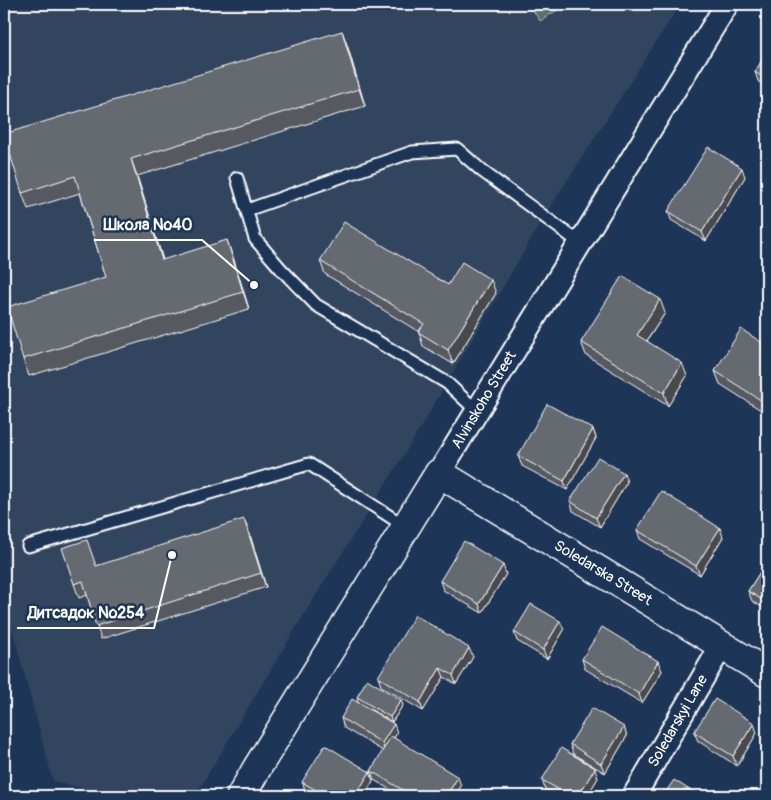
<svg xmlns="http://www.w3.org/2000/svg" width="771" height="800" font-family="Pangolin,sans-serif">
<rect width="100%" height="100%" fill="#1d3557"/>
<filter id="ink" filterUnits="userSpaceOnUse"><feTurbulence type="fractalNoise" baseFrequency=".02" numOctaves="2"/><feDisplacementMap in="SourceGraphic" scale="10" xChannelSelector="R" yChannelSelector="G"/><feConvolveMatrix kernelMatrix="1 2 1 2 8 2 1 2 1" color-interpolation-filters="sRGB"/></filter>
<g filter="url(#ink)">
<path fill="#33455e" d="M 4,4 L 671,4 L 677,9 L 544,217 L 412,442 L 306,611 L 195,796 L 112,796 L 53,781 L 14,635 L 4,604 Z"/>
<path fill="#5a716d" stroke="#acb8b6" d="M 529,4 L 567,4 L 540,21 Z"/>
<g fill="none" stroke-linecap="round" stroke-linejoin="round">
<g stroke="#fff" stroke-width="15">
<path id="lane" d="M 237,178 L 255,239 L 281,269 L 316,305 L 447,383 L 477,411
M 247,210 L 412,152 L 457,149 L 482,171 L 580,243
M 28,546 L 309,464 L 406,527"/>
</g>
<g stroke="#fff" stroke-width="26">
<path id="street" d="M 439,473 L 727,4
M 634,796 L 722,645"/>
</g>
<g stroke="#fff" stroke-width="31">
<path id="secondary" d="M 241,796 L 257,768 L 439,473 L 767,673"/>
</g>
<use href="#lane" stroke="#1d3557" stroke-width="11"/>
<use href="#street" stroke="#1d3557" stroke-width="22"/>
<use href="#secondary" stroke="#1d3557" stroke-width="28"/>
</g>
<path fill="#575a60" stroke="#fff" d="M 342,31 L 348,48 L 365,106 L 137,176 L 163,260 L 233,257 L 249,309 L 29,376 L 23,359 L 106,277 L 80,193 L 28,209 L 22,193 Z
M 767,52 L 767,87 L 758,81 L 755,72 Z
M 745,177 L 706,241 L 671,220 L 668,211 Z
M 320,261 L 448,285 L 496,293 L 453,364 L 423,346 L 419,332 L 325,274 Z
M 665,313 L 647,341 L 687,376 L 668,406 L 586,355 L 581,342 Z
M 767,346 L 767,414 L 720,384 L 715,371 Z
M 593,429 L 596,438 L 567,490 L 522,466 L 518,456 Z
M 627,482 L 600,527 L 573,511 L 570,501 Z
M 637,530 L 723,537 L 700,575 L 640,539 Z
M 249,532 L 266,587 L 101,639 L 87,595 L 79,598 L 74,584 L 96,566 Z
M 767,561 L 767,610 L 752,601 L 748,591 Z
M 506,574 L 482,613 L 443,590 L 440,581 Z
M 564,630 L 547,659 L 517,641 L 514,632 Z
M 473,657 L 456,684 L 444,677 L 423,711 L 381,686 L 378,677 Z
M 582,659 L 662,671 L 642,703 L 585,669 Z
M 357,697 L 403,705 L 392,722 L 358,702 Z
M 341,718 L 397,733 L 394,738 L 461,786 L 455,796 L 401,796 L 374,780 L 371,771 L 383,751 L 344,728 Z
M 624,727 L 627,736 L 605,773 L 573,754 L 570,744 Z
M 694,732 L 757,733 L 737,766 L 698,741 Z
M 598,778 L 587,796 L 558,796 L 545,789 L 542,780 Z
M 373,781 L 364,796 L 314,796 L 306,792 L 302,782 Z"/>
<path fill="#474a4e" stroke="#fff" d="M 342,31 L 348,48 L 365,106 L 359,89 Z
M 131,159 L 137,176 L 168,276 L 162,260 Z
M 742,168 L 745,177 L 706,241 L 702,232 Z
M 227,240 L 233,257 L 249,309 L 243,292 Z
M 491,280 L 496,293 L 453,364 L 448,350 Z
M 660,299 L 665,313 L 642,348 L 637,335 Z
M 682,363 L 687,376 L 668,406 L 664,393 Z
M 593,429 L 596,438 L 567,490 L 564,481 Z
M 624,473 L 627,482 L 600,527 L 596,518 Z
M 244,519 L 249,532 L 266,587 L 261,573 Z
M 720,528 L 723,537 L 700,575 L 696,566 Z
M 503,565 L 506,574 L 482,613 L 479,604 Z
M 560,621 L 564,630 L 547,659 L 543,650 Z
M 469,648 L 473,657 L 456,684 L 453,675 Z
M 658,661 L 662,671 L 642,703 L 639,694 Z
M 440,668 L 444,677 L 423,711 L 420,702 Z
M 401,700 L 403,705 L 392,722 L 390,717 Z
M 754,723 L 757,733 L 737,766 L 733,756 Z
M 394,724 L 397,733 L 385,752 L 382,743 Z
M 624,727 L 627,736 L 605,773 L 601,764 Z
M 595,768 L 598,778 L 587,796 L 578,796 Z
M 370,772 L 373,781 L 364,796 L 355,796 Z
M 458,777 L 461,786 L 455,796 L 446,796 Z"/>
<path fill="#656970" stroke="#fff" d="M 342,31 L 359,89 L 131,159 L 162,260 L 227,240 L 243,292 L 23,359 L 7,307 L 106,277 L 75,176 L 22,193 L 4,134 Z
M 767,52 L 767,80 L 755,72 Z
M 708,147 L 742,168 L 702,232 L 668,211 Z
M 344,222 L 448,285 L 462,262 L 491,280 L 448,350 L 418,332 L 424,324 L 320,261 Z
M 622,276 L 660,299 L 637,335 L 682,363 L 664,393 L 581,342 Z
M 741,329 L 767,346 L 767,404 L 715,371 Z
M 547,404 L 593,429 L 564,481 L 518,456 Z
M 598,457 L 624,473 L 596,518 L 570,501 Z
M 661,491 L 720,528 L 696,566 L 637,530 Z
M 244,519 L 261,573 L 96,626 L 83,581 L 74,584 L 62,548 L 87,540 L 96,566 Z
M 464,541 L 503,565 L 479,604 L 440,581 Z
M 767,561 L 767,603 L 748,591 Z
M 531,604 L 560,621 L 543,650 L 514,632 Z
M 415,615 L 469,648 L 453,675 L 440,668 L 420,702 L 378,677 Z
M 602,627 L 658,661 L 639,694 L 582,659 Z
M 367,679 L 401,700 L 390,717 L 357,697 Z
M 352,699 L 394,724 L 382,743 L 341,718 Z
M 715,699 L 754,723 L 733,756 L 694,732 Z
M 592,708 L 624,727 L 601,764 L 570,744 Z
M 391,736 L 458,777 L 446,796 L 413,796 L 371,771 Z
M 325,745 L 370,772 L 355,796 L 326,796 L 302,782 Z
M 561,748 L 595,768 L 578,796 L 570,796 L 542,780 Z
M 674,780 L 699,796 L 663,796 Z
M 740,790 L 749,796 L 736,796 Z"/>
</g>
<g text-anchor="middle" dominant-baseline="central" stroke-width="5" stroke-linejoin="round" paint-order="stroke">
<g font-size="15" fill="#fff" stroke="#1d3557">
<text transform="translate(484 400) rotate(-59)">Alvinskoho Street</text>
<text transform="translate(603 573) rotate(31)">Soledarska Street</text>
<text transform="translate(678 721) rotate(-60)">Soledarskyi Lane</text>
</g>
</g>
<path fill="none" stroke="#fff" stroke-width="2" d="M254 285L202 240H94M172 555L154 628H17"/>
<g fill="#fff" stroke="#1d3557" stroke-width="2">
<circle cx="254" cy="285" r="5"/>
<circle cx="172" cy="555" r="5"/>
</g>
<g font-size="16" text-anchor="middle" font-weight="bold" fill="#fff" stroke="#1d3557" stroke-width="5" stroke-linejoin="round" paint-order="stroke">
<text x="148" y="230">Школа №40</text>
<text x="86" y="618">Дитсадок №254</text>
</g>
<rect width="771" height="800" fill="none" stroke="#1d3557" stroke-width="20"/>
<rect x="10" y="10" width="751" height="780" fill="none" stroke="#fff" stroke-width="2" filter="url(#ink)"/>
</svg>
